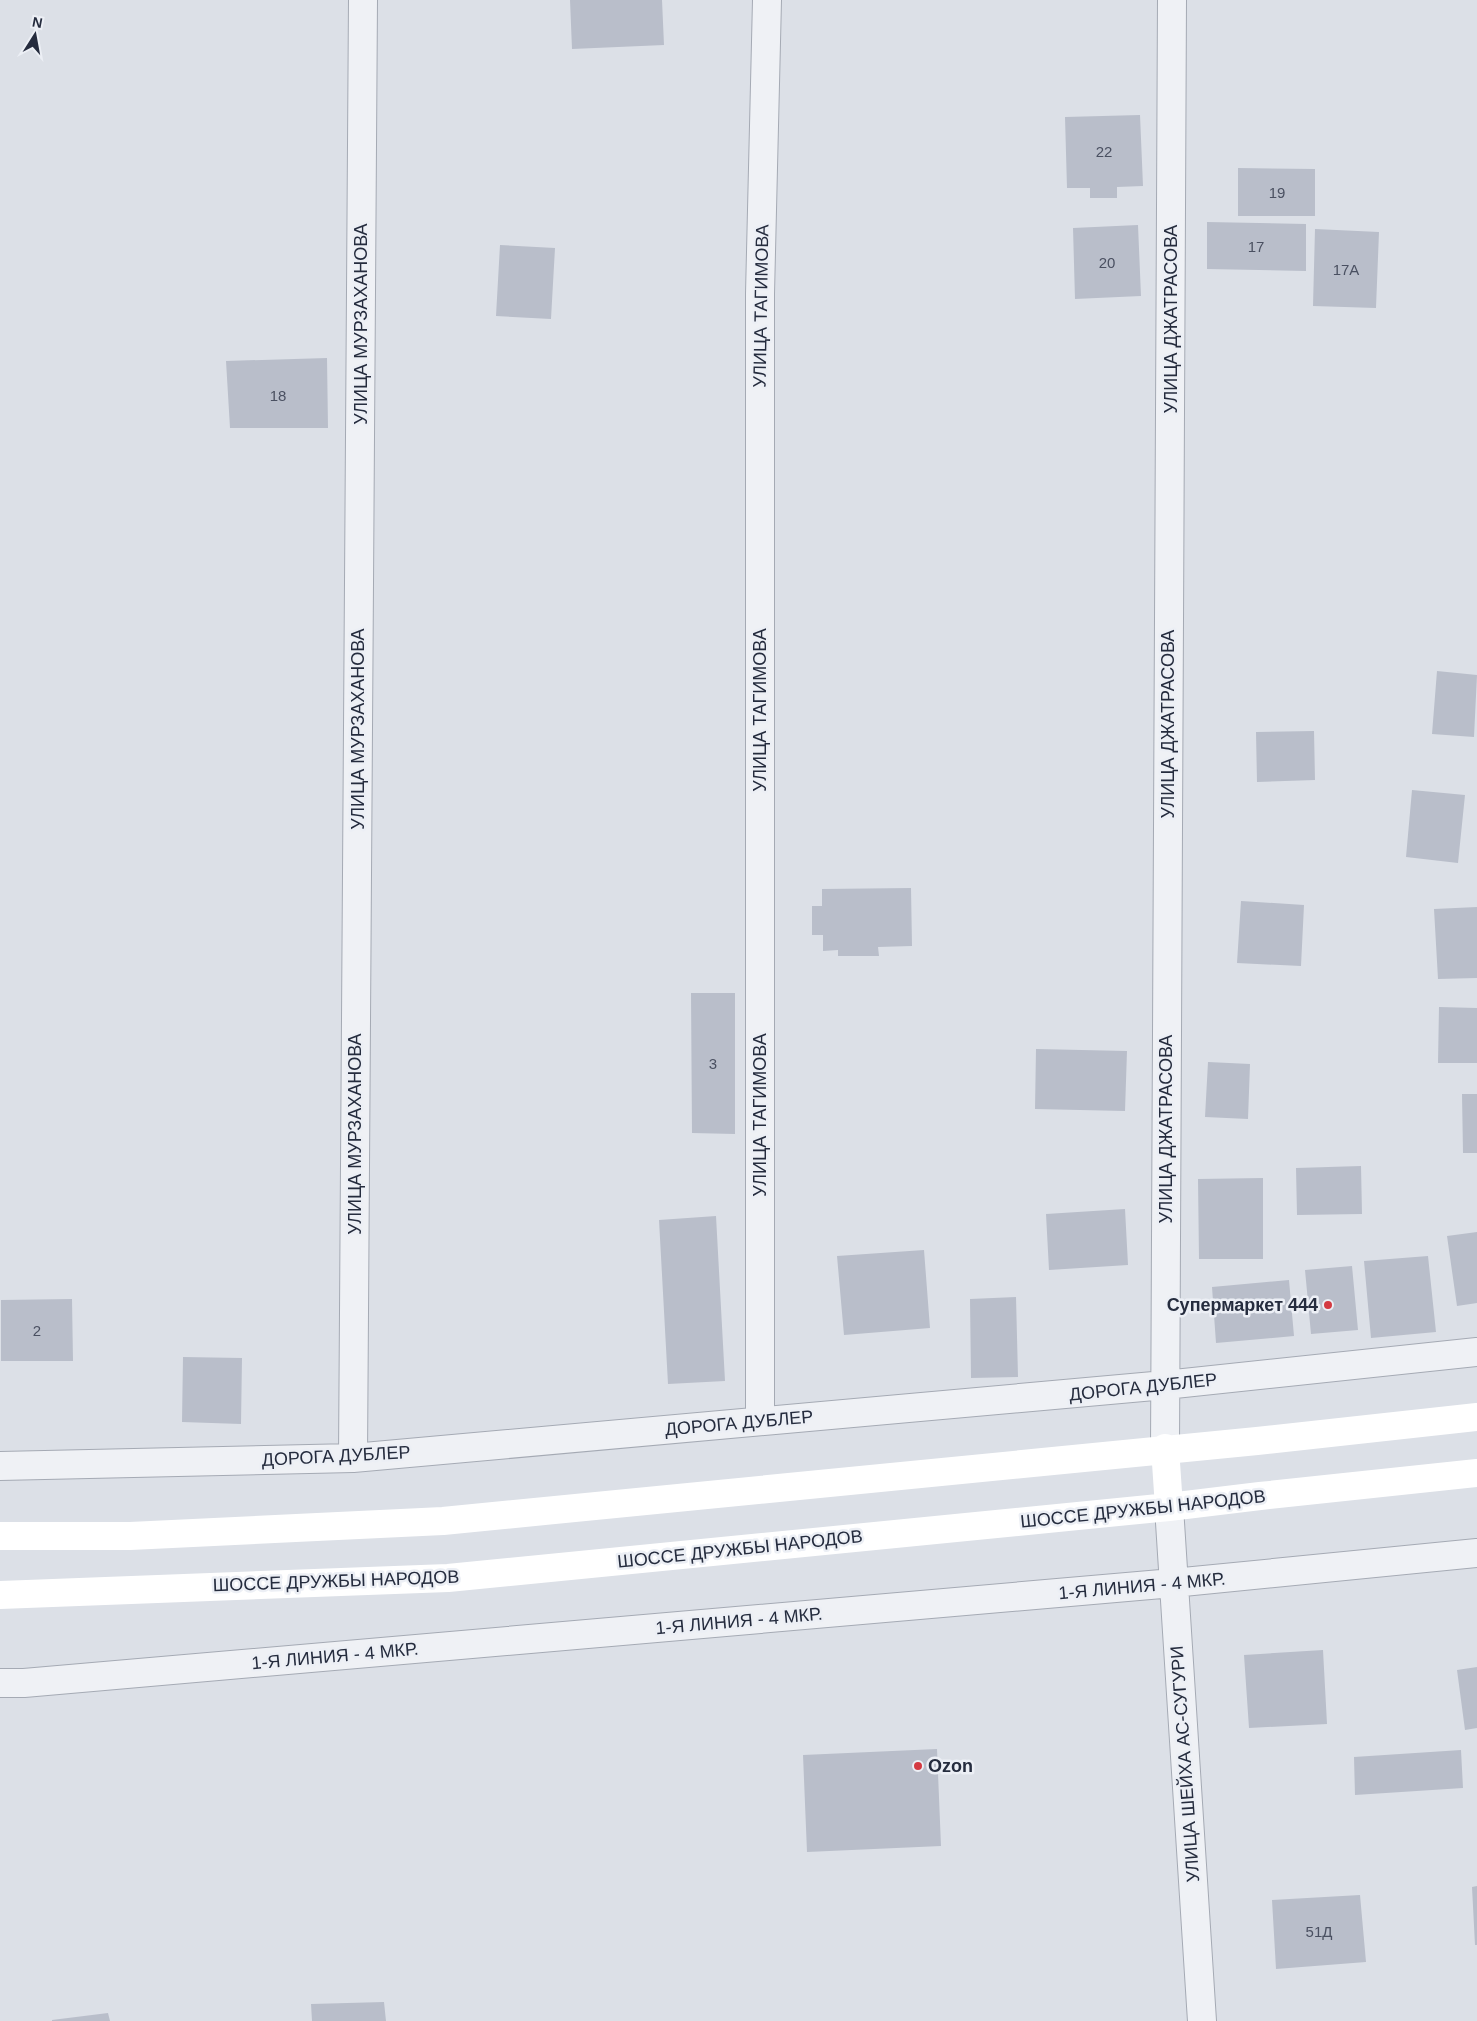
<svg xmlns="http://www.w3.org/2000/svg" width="1477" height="2021" font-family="Helvetica,sans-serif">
<rect width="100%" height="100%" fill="#dce0e7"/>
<path fill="#b9beca" d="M 570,0 L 662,0 L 664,45 L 572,49 Z
M 1140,115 L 1143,186 L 1117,187 L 1117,198 L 1090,198 L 1090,188 L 1067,188 L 1065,117 Z
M 1238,168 L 1315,169 L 1315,216 L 1238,216 Z
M 1207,222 L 1306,224 L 1306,271 L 1207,269 Z
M 1138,225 L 1141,296 L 1075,299 L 1073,228 Z
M 1315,229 L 1379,232 L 1376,308 L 1313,306 Z
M 500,245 L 555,248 L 551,319 L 496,316 Z
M 327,358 L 328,428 L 230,428 L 226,361 Z
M 1437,671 L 1477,675 L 1474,737 L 1432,734 Z
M 1314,731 L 1315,780 L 1257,782 L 1256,732 Z
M 1412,790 L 1465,795 L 1458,863 L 1406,857 Z
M 911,888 L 912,946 L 878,947 L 879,956 L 838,956 L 838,950 L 823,951 L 823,935 L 812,935 L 812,906 L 822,906 L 822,889 Z
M 1241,901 L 1304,905 L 1301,966 L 1237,963 Z
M 1477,907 L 1477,978 L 1438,979 L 1434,909 Z
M 691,993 L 735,993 L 735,1134 L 692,1133 Z
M 1439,1007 L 1477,1008 L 1477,1063 L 1438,1063 Z
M 1036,1049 L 1127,1051 L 1125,1111 L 1035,1109 Z
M 1208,1062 L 1250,1064 L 1248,1119 L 1205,1117 Z
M 1462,1094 L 1477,1094 L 1477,1153 L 1463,1153 Z
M 1361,1166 L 1362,1214 L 1297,1215 L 1296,1168 Z
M 1263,1178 L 1263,1259 L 1199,1259 L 1198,1179 Z
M 1125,1209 L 1128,1265 L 1049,1270 L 1046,1214 Z
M 716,1216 L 725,1381 L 668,1384 L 659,1220 Z
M 1477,1232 L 1477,1303 L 1457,1306 L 1447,1236 Z
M 924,1250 L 930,1328 L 844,1335 L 837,1256 Z
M 1428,1256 L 1436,1332 L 1371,1338 L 1364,1261 Z
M 1352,1266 L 1358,1330 L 1311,1334 L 1305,1270 Z
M 1289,1280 L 1294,1336 L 1216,1343 L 1212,1287 Z
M 1016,1297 L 1018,1377 L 971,1378 L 970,1299 Z
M 72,1299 L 73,1361 L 1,1361 L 1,1300 Z
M 183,1357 L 242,1358 L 241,1424 L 182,1422 Z
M 1323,1650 L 1327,1724 L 1249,1728 L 1244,1655 Z
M 1477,1667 L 1477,1728 L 1465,1730 L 1457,1670 Z
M 937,1749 L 941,1846 L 807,1852 L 803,1755 Z
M 1461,1750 L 1463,1788 L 1355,1795 L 1354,1757 Z
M 1477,1886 L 1477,1945 L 1475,1945 L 1472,1887 Z
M 1360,1895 L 1366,1962 L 1276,1969 L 1272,1900 Z
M 384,2002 L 386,2021 L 312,2021 L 311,2004 Z
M 108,2013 L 110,2021 L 52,2021 L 52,2020 Z"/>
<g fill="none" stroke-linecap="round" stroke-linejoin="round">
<g stroke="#a5aab4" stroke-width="30">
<path id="minor" d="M 760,1421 L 760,294 L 767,0
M 1165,1448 L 1172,0
M 353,1458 L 363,0
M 0,1466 L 353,1458 L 1165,1385 L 1477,1352
M 1169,1507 L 1202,2021
M 0,1683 L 24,1683 L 1173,1583 L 1477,1553"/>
</g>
<use href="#minor" stroke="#eff1f5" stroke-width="28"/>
<path stroke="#fff" stroke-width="28" d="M 1165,1448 L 1169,1507
M 0,1536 L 130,1536 L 443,1521 L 1257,1441 L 1477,1417
M 0,1595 L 448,1578 L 1169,1507 L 1260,1496 L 1477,1473"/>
</g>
<g fill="#d43a42" stroke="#eceff5" stroke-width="2">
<circle cx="1328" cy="1305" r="5"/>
<circle cx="918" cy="1766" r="5"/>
</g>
<g text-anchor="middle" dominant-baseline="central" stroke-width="5" stroke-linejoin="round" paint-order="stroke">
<g font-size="15" fill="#4a5061">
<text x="1104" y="151">22</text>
<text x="1277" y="192">19</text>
<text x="1256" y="246">17</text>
<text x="1107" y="262">20</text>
<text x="1346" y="269">17А</text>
<text x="278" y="395">18</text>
<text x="713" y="1063">3</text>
<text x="37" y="1330">2</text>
<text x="1319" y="1931">51Д</text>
</g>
<g font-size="18" fill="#252c3e" stroke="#eceff5">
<text transform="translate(761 306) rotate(-89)">УЛИЦА ТАГИМОВА</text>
<text transform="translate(1171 319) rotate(-90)">УЛИЦА ДЖАТРАСОВА</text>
<text transform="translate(361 324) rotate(-90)">УЛИЦА МУРЗАХАНОВА</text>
<text transform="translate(760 710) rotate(-90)">УЛИЦА ТАГИМОВА</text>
<text transform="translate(1168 724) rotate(-90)">УЛИЦА ДЖАТРАСОВА</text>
<text transform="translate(358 729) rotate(-90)">УЛИЦА МУРЗАХАНОВА</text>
<text transform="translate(760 1115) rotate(-90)">УЛИЦА ТАГИМОВА</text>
<text transform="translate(1166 1129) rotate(-90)">УЛИЦА ДЖАТРАСОВА</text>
<text transform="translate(355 1134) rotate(-90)">УЛИЦА МУРЗАХАНОВА</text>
<text transform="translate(1143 1387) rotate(-6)">ДОРОГА ДУБЛЕР</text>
<text transform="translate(739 1423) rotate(-5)">ДОРОГА ДУБЛЕР</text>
<text transform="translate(336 1456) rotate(-3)">ДОРОГА ДУБЛЕР</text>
<text transform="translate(1143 1509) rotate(-6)">ШОССЕ ДРУЖБЫ НАРОДОВ</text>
<text transform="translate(740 1549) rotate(-6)">ШОССЕ ДРУЖБЫ НАРОДОВ</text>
<text transform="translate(336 1581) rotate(-2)">ШОССЕ ДРУЖБЫ НАРОДОВ</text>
<text transform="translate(1142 1586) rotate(-5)">1-Я ЛИНИЯ - 4 МКР.</text>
<text transform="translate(739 1621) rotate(-5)">1-Я ЛИНИЯ - 4 МКР.</text>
<text transform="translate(335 1656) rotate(-5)">1-Я ЛИНИЯ - 4 МКР.</text>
<text transform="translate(1185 1764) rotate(-94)">УЛИЦА ШЕЙХА АС-СУГУРИ</text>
</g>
<g font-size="18" font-weight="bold" fill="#252c3e" stroke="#eceff5" text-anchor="end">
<text x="1318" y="1305">Супермаркет 444</text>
<text x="928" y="1766" text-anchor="start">Ozon</text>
</g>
</g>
<g transform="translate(35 35) rotate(11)" stroke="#eceff5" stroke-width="4" paint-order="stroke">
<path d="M0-4L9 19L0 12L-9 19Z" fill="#252c3e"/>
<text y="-8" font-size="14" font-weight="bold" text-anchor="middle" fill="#252c3e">N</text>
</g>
</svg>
